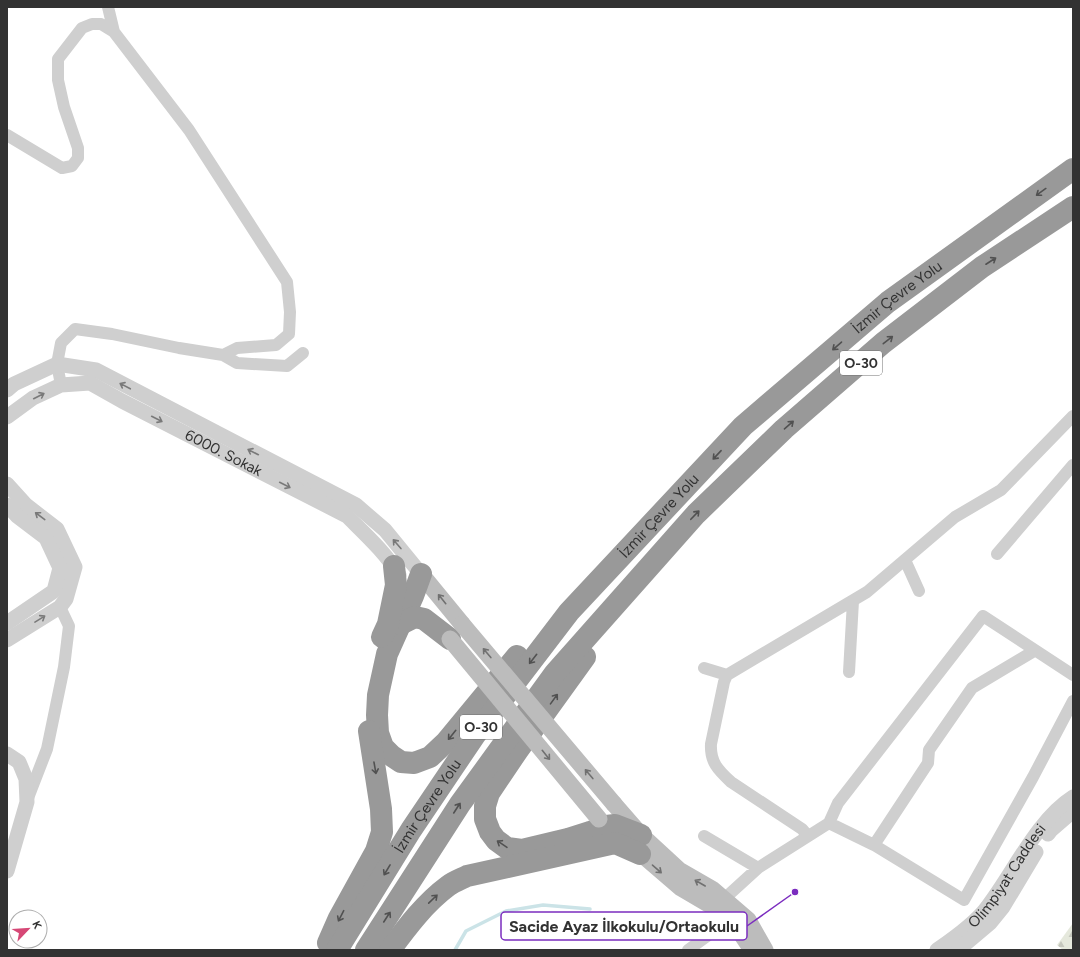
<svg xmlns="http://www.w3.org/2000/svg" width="1080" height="957" font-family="Figtree,sans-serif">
<defs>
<pattern id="forest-firs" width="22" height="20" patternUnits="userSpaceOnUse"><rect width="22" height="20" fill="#e5e8dc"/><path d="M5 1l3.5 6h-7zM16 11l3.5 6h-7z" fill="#c5c7bd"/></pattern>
</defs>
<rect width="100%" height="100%" fill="#fff"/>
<path fill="url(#forest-firs)" d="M 1073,923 L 1073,950 L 1063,950 L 1057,945 Z"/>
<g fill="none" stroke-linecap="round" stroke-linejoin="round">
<path stroke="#cbe3e7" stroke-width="3.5" d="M 455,950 L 466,931 L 506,911 L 543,905 L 590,909"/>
<path stroke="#cfcfcf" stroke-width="12" d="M 108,7 L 114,32 L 189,130 L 287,282 L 290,312 L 289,334 L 276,345 L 237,348 L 223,355
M 7,135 L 62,168 L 72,166 L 78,158 L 78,148 L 64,107 L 58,80 L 58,59 L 82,28 L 92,24 L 101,24 L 114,32
M 61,385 L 57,364 L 61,343 L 75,329 L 112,334 L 179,348 L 223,355 L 237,363 L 287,366 L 303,353
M 997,554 L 1073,465
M 905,560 L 919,591
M 704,668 L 727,675
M 849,672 L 853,601
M 28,798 L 47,749 L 64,667 L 69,626 L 60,607
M 829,823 L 838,803 L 983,616 L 1073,675
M 704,836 L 758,868 L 829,823 L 874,845 L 964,900 L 1033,777 L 1073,701
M 808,836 L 802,829 L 731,782 C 718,770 710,762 711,744 L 724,682 L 727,675 L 867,592 L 955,517 L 1001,490 L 1073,416
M 874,845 L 928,763 L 929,750 L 972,688 L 1034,651
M 724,899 L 758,868
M 688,950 L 728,921"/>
<g stroke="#cfcfcf" stroke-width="15">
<path d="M 7,390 L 14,384 L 57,364 L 96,370 L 356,505 L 385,530 L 421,574"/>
<path id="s1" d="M 7,417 L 33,398 L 61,385 L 90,383 L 122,401 L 347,516 C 365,534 386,553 399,575"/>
<path d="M 7,484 L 26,505 L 57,529 L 75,567 L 66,599 L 60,607 L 7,640"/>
<path d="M 7,505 L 17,516 L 46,538 L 60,568 L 54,591 L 7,623"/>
<path d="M 7,754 L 19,762 L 26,779 L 27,802 L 7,871"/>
<path d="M 1048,834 L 1051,830 L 1073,811"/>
<path id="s2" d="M 937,950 C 953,939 977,922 988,906 C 1014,872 1037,820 1073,797"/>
<path d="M 958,950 L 990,923 L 1003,907 L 1036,852"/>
</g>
<path stroke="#bcbcbc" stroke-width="17" d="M 421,574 L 462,624
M 614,804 L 641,835 L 679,870 L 712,889 L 748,920 L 765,950
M 631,845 L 681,888 L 715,908 L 742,935 L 752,950"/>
<g stroke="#999" stroke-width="22">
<path d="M 421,574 L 413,596 L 387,654 L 378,695 L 377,715 L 378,733 L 383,747 L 392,756 L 401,762 L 414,763 L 430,757 L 446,742 L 517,656"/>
<path d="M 401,624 L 415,617 L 424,619 L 450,639"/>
<path d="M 382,637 L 388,624 L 396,585 L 394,566"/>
<path d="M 585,657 L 518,750 L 489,793 L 485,806 L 485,819 L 490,832 L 496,840 L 507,848 L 522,850 L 568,839 L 590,832 L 606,826 L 615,825 L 641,835"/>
<path d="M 328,943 L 339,918 L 376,851 L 382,832 L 381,809 L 369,731"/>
<path id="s3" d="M 337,950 L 411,830 L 475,735 L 569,612 L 743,426 L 888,302 L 1073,169"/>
<path d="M 366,950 L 460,804 L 555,673 L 696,514 L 784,429 L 883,343 L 982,267 L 1073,207"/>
<path d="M 390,950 C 407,927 425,903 448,886 C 453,882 461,879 467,876 L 615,843 L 640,854"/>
</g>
<path stroke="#bcbcbc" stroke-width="17" d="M 462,624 L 614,804
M 450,639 L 599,819"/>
</g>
<defs><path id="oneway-shaft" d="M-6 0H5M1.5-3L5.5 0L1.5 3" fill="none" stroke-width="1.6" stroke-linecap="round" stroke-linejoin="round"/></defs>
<g stroke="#515151">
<use href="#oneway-shaft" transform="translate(1041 192) rotate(144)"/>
<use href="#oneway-shaft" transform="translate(991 261) rotate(-33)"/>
<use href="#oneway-shaft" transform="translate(888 340) rotate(-38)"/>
<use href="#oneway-shaft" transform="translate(837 346) rotate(139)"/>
<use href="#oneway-shaft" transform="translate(789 425) rotate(-41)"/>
<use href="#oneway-shaft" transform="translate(717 455) rotate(133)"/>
<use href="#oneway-shaft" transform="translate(695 515) rotate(-46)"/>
<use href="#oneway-shaft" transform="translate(533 659) rotate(128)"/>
<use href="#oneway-shaft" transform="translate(554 699) rotate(-54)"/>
<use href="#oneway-shaft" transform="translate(452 735) rotate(129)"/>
<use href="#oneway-shaft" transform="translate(375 768) rotate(80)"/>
<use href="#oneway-shaft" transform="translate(457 808) rotate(-57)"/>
<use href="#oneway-shaft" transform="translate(502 844) rotate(-146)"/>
<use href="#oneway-shaft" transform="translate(387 870) rotate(121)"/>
<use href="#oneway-shaft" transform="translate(433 899) rotate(-44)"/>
<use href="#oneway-shaft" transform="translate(341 916) rotate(117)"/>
<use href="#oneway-shaft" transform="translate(387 917) rotate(-57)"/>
</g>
<g stroke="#797979">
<use href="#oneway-shaft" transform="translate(125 386) rotate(-152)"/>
<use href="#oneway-shaft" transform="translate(39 396) rotate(-27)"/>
<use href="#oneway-shaft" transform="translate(157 419) rotate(27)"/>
<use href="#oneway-shaft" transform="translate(253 452) rotate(-153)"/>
<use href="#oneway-shaft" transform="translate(285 485) rotate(27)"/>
<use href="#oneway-shaft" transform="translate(40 516) rotate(-143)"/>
<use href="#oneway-shaft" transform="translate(397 544) rotate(-131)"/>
<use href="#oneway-shaft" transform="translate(40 619) rotate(-32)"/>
</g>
<g stroke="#707070">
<use href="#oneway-shaft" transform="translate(442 599) rotate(-129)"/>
<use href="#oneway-shaft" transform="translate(487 653) rotate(-130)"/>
<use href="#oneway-shaft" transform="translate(546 755) rotate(51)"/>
<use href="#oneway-shaft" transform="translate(589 774) rotate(-130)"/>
<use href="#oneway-shaft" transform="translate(657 869) rotate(41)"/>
<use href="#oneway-shaft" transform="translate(700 883) rotate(-150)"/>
</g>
<g text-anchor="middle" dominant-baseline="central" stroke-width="4" stroke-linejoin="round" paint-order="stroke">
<g fill="#fff" stroke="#707070" stroke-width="1">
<rect x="840" y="351" width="42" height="24" rx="3"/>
<rect x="460" y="715" width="42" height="24" rx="3"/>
</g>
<g font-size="14" font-weight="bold" fill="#323232">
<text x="861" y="363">O-30</text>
<text x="481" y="727">O-30</text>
</g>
<g font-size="15" fill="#323232" stroke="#fff">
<text stroke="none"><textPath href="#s3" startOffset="866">İzmir Çevre Yolu</textPath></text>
<text stroke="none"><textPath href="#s1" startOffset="243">6000. Sokak</textPath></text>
<text stroke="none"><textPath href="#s3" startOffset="542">İzmir Çevre Yolu</textPath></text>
<text stroke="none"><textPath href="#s3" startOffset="170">İzmir Çevre Yolu</textPath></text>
<text stroke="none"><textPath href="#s2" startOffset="103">Olimpiyat Caddesi</textPath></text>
</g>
</g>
<path fill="none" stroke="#7b2cbf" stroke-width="1.5" d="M795 892L747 926"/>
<circle fill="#7b2cbf" stroke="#fff" stroke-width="1.5" cx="795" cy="892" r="4"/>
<rect fill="#fff" stroke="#7b2cbf" stroke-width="1.5" x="501" y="912" width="246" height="28" rx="4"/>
<g font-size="16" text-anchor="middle" font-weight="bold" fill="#323232">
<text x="624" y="932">Sacide Ayaz İlkokulu/Ortaokulu</text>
</g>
<rect width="1080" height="957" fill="none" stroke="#323232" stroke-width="16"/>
<g transform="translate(28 929) rotate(65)"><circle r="19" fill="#ffffff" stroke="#adadad"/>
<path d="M0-3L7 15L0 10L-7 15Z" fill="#d64876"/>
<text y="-6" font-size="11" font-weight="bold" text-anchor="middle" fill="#323232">K</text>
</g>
</svg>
